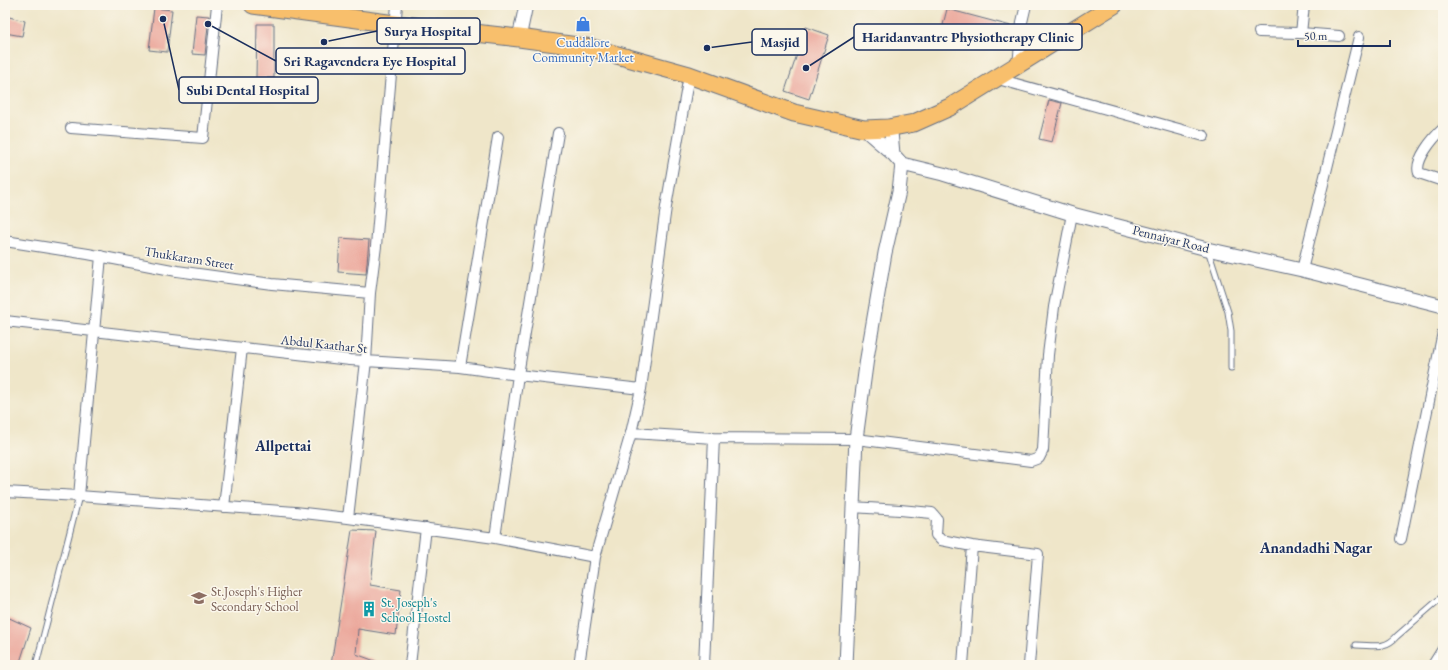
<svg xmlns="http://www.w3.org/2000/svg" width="1448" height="670" font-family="'EB Garamond',serif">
<rect width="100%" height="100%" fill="#fbf7ec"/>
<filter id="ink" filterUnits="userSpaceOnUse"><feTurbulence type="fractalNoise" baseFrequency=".025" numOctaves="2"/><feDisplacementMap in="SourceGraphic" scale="8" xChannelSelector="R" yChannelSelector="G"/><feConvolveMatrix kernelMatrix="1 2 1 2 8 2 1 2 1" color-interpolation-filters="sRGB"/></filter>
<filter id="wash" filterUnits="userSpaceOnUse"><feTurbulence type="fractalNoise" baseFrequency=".012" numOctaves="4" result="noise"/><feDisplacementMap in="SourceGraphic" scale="16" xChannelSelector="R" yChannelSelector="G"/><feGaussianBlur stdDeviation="0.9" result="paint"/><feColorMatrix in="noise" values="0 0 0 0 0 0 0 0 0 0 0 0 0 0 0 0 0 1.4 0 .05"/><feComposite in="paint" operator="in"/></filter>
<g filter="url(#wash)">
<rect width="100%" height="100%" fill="#efe6c9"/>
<g id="blocks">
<path fill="#eba69a" d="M 154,8 L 172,10 L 167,52 L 149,50 Z
M 947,9 L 1011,26 L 1007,42 L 943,25 Z
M 196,15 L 209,16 L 205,55 L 192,54 Z
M 5,16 L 25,21 L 22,36 L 5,33 Z
M 257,24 L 274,24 L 274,78 L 256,78 Z
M 806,27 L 829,35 L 809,99 L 785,91 Z
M 1049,100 L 1062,103 L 1052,142 L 1039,139 Z
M 340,238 L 369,240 L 366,274 L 338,272 Z
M 352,530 L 376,531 L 370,585 L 401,590 L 396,635 L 358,629 L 356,654 L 383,664 L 383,665 L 331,665 Z
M 5,616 L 31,628 L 19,665 L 5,665 Z"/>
</g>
</g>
<g filter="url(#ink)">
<use href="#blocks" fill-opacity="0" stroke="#656f83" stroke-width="1"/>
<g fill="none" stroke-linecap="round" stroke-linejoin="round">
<g stroke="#656f83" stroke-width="7">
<path id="service" d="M 1208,250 L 1228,312 L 1231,331 L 1231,368
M 1356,645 C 1373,645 1385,650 1397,636 L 1443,596
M 36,665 L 79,496"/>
</g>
<g stroke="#656f83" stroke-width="12">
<path id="minor" d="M 1259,32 L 1301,33 L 1339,36
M 1301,33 L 1304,5
M 1018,66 L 1022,22 L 1026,5
M 998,79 L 1204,136
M 71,128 L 203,138 L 217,5
M 1443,129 C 1434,137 1414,160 1419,173 L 1443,181
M 5,241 L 88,254 L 177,271 L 272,284 L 370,293
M 1302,270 L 1359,37
M 5,321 L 350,360 L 460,367 L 518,375 L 641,389
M 460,367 L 498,137
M 631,433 L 714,438 L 856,439 L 1031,461 L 1039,458 L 1043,450 L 1048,355 L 1054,307 L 1072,214
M 5,492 L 79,496 L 295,512 L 348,518 L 366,361 L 370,293 L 376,246 L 397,5
M 79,496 L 101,256
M 224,507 L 242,348
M 852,507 L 900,510 L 932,513 L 937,519 L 936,535 L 941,540 L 972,546 L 1038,554 L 1029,665
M 348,518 L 495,538 L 595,557
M 495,538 L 518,375 L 558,133
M 1401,539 L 1443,332
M 410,665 L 426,528
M 579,665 L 595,557 L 631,433 L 641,389 L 666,207 L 689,75
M 704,665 L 714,438
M 963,665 L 972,546
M 1433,665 L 1443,649"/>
</g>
<g stroke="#656f83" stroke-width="15">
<path id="tertiary" d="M 519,38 L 526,5
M 892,127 L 891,132 L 893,154 L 902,164
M 864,129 L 893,154
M 902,164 L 943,174 L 1072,214 L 1207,249 L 1302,270 L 1443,306
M 846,665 L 856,439 L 867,358 L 885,253 L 899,191 L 902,164"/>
</g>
<g stroke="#656f83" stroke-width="19">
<path id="trunk" d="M 253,5 L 395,24 L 519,38 L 592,48 L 689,75 L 794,113 L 864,129 L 888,128 L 914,123 L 950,107 L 1114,5"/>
</g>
<use href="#service" stroke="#fff" stroke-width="5"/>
<use href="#minor" stroke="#fff" stroke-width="10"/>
<use href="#tertiary" stroke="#fff" stroke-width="13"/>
<use href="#trunk" stroke="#f8bf6c" stroke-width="17"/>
</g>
</g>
<defs>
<g id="shop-bare" transform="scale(1.2)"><path d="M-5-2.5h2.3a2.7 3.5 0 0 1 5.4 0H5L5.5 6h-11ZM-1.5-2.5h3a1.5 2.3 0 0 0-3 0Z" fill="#3f7fe0" stroke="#fbf7ec" stroke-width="2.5" paint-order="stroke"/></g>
<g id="school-bare" transform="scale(1.2)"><path d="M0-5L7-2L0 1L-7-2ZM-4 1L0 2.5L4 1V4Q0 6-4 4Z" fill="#8d6e63" stroke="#fbf7ec" stroke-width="2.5" paint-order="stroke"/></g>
<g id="building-bare" transform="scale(1.2)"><path d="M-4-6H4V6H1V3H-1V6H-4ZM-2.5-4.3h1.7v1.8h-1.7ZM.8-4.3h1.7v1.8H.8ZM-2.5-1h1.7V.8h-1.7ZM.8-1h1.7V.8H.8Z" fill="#0f9aa8" stroke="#fbf7ec" stroke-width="2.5" paint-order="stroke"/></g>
</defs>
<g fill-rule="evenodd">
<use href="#shop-bare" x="583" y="24"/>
<use href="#school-bare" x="199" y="598"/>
<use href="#building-bare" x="369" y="609"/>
</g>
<g text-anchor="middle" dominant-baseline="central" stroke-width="3" stroke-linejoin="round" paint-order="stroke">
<g font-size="13" fill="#366cbe" stroke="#fbf7ec">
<text x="583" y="42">Cuddalore<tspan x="583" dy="15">Community Market</tspan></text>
</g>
<g font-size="13" fill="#1b2f5e" stroke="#fbf7ec">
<text transform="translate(1171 239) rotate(14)">Pennaiyar Road</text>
<text transform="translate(189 258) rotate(9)">Thukkaram Street</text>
<text transform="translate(324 344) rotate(6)">Abdul Kaathar St</text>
</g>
<g font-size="13" fill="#785e54" stroke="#fbf7ec" text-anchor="start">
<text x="211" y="591">St.Joseph's Higher<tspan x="211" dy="15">Secondary School</tspan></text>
</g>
<g font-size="13" fill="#0d838f" stroke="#fbf7ec" text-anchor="start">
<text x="381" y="602">St. Joseph's<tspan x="381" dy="15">School Hostel</tspan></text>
</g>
<g font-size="15" font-weight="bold" fill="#1b2f5e" stroke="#fbf7ec">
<text x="283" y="445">Allpettai</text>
<text x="1316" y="547">Anandadhi Nagar</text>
</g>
</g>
<path fill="none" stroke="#1b2f5e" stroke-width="1.5" d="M324 42L377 31M806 68L854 37M707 48L752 42M208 24L276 61M163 19L179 90"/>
<g fill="#1b2f5e" stroke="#fbf7ec" stroke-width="1.5">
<circle cx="324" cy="42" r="4"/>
<circle cx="806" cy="68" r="4"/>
<circle cx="707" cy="48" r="4"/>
<circle cx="208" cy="24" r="4"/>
<circle cx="163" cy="19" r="4"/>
</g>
<g fill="#fbf7ec" stroke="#1b2f5e" stroke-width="1.5">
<rect x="377" y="18" width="103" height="26" rx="4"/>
<rect x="854" y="24" width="228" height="26" rx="4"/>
<rect x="752" y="29" width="55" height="26" rx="4"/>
<rect x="276" y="48" width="189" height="26" rx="4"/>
<rect x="179" y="77" width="139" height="26" rx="4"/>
</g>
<g font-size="14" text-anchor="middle" font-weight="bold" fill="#1b2f5e">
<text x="428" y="36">Surya Hospital</text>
<text x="968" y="42">Haridanvantre Physiotherapy Clinic</text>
<text x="780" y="47">Masjid</text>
<text x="370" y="66">Sri Ragavendera Eye Hospital</text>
<text x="248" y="95">Subi Dental Hospital</text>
</g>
<rect width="1448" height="670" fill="none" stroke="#fbf7ec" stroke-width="20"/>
<path d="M1298 40v6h92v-6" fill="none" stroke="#1b2f5e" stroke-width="2"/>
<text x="1304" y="40" font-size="12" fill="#1b2f5e" stroke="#fbf7ec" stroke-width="3" paint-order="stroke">50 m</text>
</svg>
